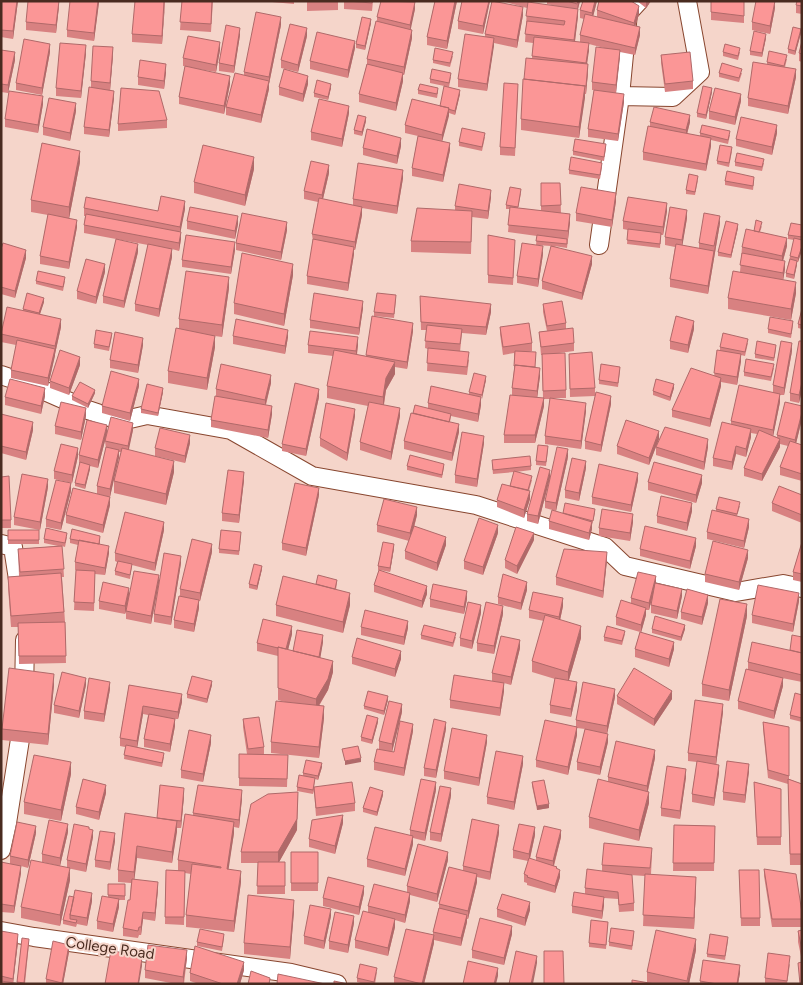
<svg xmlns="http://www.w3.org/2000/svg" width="803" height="985" font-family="Figtree,sans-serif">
<rect width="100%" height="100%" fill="#f5d5ca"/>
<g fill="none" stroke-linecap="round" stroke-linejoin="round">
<g stroke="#88462f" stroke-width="20">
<path id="minor" d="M 620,96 L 673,97 L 700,72 L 687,1
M 599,245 L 620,96 L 628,13 L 639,1
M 1,375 L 31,385 L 88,410 L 121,421 L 147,415 L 231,430 L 312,476 L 476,505 L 605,547 L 625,566 L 736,592 L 783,584 L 802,588
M 1,544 L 13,547 L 21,599
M 24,694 L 25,640
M 1,850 L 7,823 L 23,720
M 1,931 L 34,937 L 291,973 L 337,984"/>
</g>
<use href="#minor" stroke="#fff" stroke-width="18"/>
</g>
<path fill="#d88181" d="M 1,1 L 18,1 L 13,39 L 1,37 Z
M 99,1 L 94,41 L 67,37 L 67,30 Z
M 165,1 L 162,44 L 132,42 L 132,34 Z
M 182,1 L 213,1 L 211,32 L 180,30 Z
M 272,1 L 294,1 L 294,4 L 272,2 Z
M 307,1 L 338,1 L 338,10 L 307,11 Z
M 344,1 L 373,1 L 372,11 L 344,9 Z
M 435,1 L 457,1 L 447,49 L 427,45 L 427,37 Z
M 490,1 L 483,34 L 458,29 L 458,21 Z
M 502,1 L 529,1 L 529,3 L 556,6 L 547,4 L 547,1 L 580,1 L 578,9 L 578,16 L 575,42 L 580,42 L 580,35 L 584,19 L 580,18 L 580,10 L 583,1 L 597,1 L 593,16 L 597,17 L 597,10 L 639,14 L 635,26 L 640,35 L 635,55 L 620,52 L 616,93 L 624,102 L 618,141 L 588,137 L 588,129 L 594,90 L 592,90 L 592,82 L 604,48 L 589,44 L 587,64 L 588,72 L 586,94 L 585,94 L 579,138 L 521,130 L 521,119 L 532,58 L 533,43 L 525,42 L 527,8 Z
M 637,1 L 651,1 L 646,8 Z
M 711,1 L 744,1 L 744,23 L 711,20 Z
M 802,1 L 802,14 L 796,13 L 796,5 Z
M 59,6 L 56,33 L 26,30 L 26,22 Z
M 775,8 L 770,34 L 752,30 L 752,22 Z
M 415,9 L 410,29 L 412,38 L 404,75 L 403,75 L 403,81 L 396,111 L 359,102 L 359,94 L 367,64 L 367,59 L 377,22 L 377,17 Z
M 523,15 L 517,48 L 494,43 L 487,91 L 458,87 L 458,79 L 485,37 L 485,34 Z
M 371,23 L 365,50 L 356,48 L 356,44 Z
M 281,25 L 269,84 L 269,89 L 261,123 L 226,115 L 226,107 L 244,75 L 244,72 Z
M 801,33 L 795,55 L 788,53 L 788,49 Z
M 240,35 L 234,73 L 219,71 L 219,63 Z
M 307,36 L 298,72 L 281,68 L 281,60 Z
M 766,38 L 762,57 L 750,55 L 750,51 Z
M 802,41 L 802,62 L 799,61 L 799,53 Z
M 355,48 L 348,78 L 310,69 L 310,61 Z
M 1,50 L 15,60 L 8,93 L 1,92 Z
M 220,50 L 216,72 L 198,69 L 230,84 L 224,114 L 179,104 L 179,97 L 185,66 L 183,66 L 183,58 Z
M 50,52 L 42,95 L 16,90 L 16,83 Z
M 723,52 L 740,52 L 738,60 L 723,56 Z
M 86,53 L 81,98 L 56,96 L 56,88 Z
M 113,55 L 110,90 L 114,98 L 109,137 L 84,134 L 84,127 L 91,88 L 91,81 Z
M 661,55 L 693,81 L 693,89 L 665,92 L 661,63 Z
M 453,56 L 450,67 L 433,63 L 433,60 Z
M 787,59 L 785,67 L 796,77 L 788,114 L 748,106 L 748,98 L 767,64 L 767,62 Z
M 166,72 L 164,89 L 138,85 L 138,77 Z
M 719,73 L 742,73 L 739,82 L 719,77 Z
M 451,77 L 449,87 L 430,83 L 430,79 Z
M 308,84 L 303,102 L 279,95 L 279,87 Z
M 331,88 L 328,100 L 314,97 L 314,93 Z
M 418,90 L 438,92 L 437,98 L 418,94 Z
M 518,92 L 515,156 L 500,155 L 500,147 Z
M 712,92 L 706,119 L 697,117 L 697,113 Z
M 460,94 L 455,115 L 449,113 L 442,141 L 450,150 L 443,182 L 412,176 L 412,168 L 418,136 L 405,133 L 405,125 Z
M 741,101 L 735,125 L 709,119 L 709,111 Z
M 43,104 L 38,133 L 5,127 L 5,119 Z
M 76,111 L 70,141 L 43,135 L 43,127 Z
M 349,113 L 342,147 L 311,140 L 311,132 Z
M 167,120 L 167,128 L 118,131 L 118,124 Z
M 366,121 L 362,136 L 354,134 L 354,130 Z
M 650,122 L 690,122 L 687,134 L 700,136 L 700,133 L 730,135 L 728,144 L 711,140 L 711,146 L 706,171 L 643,160 L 643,152 L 650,127 Z
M 777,133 L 772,155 L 736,146 L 736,139 Z
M 485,137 L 482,151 L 459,146 L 459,142 Z
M 401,146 L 397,164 L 363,155 L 363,148 Z
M 606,148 L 604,161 L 573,155 L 573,151 Z
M 732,151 L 729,167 L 717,164 L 717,161 Z
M 80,162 L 69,218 L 77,227 L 69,269 L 40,264 L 40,256 L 48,215 L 31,212 L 31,200 Z
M 735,162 L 764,163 L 762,171 L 735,166 Z
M 602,167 L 600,179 L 569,174 L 569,170 Z
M 254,169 L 245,206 L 194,193 L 194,182 Z
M 329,173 L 323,199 L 353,205 L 353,199 L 403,178 L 397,214 L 362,208 L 362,215 L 355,250 L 354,250 L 354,254 L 348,291 L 307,284 L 307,276 L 313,242 L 312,234 L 318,202 L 304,199 L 304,191 Z
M 698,180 L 695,195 L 686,194 L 686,190 Z
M 725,181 L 754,181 L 753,190 L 725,185 Z
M 541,183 L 560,183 L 561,213 L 570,222 L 567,248 L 554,246 L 592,264 L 582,300 L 542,289 L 542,281 L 551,246 L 536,245 L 537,236 L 508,232 L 510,209 L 506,209 L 506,205 L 521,193 L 518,208 L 541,211 Z
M 491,197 L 488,219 L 472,217 L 471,254 L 411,252 L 411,241 L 455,210 L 455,206 Z
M 616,201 L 612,227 L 576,221 L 576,213 Z
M 84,208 L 158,211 L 185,209 L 180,231 L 181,239 L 179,251 L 172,249 L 172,257 L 159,317 L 135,311 L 135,304 L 148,245 L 84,233 L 84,225 L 85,216 L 84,216 Z
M 667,211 L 663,235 L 661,235 L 660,248 L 627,244 L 628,230 L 623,229 L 623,221 Z
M 687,218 L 682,246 L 699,249 L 699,243 L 720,223 L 708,294 L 670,287 L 670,279 L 675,247 L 665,245 L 665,237 Z
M 187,221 L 238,224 L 235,239 L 187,229 Z
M 802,225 L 802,250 L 798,262 L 797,262 L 794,279 L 786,277 L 786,273 L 794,240 L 788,239 L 788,235 Z
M 762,226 L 760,232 L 787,246 L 783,261 L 785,269 L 783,280 L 796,293 L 791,320 L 728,309 L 728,298 L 740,272 L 742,247 L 754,231 Z
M 738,228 L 731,258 L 718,256 L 718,252 Z
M 287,230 L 281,260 L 236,250 L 236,243 Z
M 488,235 L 515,248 L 513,285 L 488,283 Z
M 1,249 L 26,258 L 15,298 L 1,294 Z
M 235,250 L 231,274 L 182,267 L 182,260 Z
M 138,252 L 124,308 L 103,303 L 103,296 Z
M 543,254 L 538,287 L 517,283 L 517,276 Z
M 105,272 L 96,304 L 77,299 L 77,291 Z
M 293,275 L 284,326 L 234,314 L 234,303 Z
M 36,281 L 65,281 L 63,291 L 36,284 Z
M 229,288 L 222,337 L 215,336 L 215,347 L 207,390 L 168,383 L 168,371 L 179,329 L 179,319 Z
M 420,296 L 491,312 L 486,335 L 462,333 L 460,352 L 469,360 L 467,375 L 427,371 L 428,349 L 425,348 L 426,330 L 421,330 Z
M 396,299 L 394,318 L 374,316 L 374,312 Z
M 44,302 L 40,314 L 61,327 L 48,386 L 11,378 L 11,370 L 16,345 L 1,342 L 1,332 L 23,311 L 23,309 Z
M 543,304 L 566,323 L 566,329 L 574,343 L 574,351 L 552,354 L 566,390 L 566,398 L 552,398 L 586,411 L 581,449 L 545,444 L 545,436 L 550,399 L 544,399 L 544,406 L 535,443 L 504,443 L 504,435 L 512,395 L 512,388 L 514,370 L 514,353 L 503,355 L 500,334 L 500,327 L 532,343 L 532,351 L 528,352 L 540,376 L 537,398 L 543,398 L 542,355 L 541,355 L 539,332 L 547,331 L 543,312 Z
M 363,308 L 359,335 L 310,328 L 310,320 Z
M 802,309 L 802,329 L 798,328 L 798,324 Z
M 793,325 L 791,338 L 768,333 L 768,329 Z
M 694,329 L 688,353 L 670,349 L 670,341 Z
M 413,331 L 407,369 L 395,367 L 395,374 L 386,390 L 384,405 L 400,416 L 391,460 L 360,450 L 360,442 L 368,406 L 327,398 L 327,386 L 333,356 L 308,353 L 308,345 L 358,345 L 357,355 L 366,356 L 366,355 Z
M 112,336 L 109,351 L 94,348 L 94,344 Z
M 233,336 L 288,337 L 285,354 L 233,344 Z
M 802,341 L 802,390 L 799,403 L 790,401 L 790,393 Z
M 748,343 L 745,356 L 741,355 L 741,361 L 737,385 L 721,382 L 721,386 L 710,427 L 672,417 L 672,410 L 714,376 L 720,350 L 720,347 Z
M 143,345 L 138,373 L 110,368 L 110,360 Z
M 776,349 L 774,361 L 755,358 L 755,354 Z
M 792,351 L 784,395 L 780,395 L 780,402 L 773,436 L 777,437 L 777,435 L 802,406 L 802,419 L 796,443 L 802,445 L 802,481 L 780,475 L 780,467 L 788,446 L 780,444 L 780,447 L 762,481 L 744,476 L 744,468 L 757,434 L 751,433 L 751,437 L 746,457 L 736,454 L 732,470 L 713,466 L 713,458 L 731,424 L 731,421 L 773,392 L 773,385 Z
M 569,354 L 595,388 L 595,394 L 611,404 L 601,452 L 585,449 L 585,441 L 595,396 L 570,397 Z
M 80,365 L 69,395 L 50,388 L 50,381 Z
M 774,368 L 771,381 L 744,376 L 744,372 Z
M 620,371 L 618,387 L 599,384 L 599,380 Z
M 486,380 L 481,399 L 481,405 L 478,422 L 451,416 L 450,422 L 459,432 L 452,461 L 404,449 L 404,441 L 413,413 L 428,408 L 428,403 L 469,394 L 469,392 Z
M 271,383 L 266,405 L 272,414 L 268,438 L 211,427 L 211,420 L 216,396 L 216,389 Z
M 139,386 L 130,421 L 102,413 L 102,406 Z
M 674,388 L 670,401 L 653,395 L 653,391 Z
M 163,392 L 158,416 L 141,413 L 141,409 Z
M 95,393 L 88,408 L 72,400 L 72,396 Z
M 45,396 L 41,414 L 5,405 L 5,397 Z
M 319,397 L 306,456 L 282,451 L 282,444 Z
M 1,414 L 33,430 L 26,460 L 1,453 Z
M 86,416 L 81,440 L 55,434 L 55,426 Z
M 355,416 L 347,461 L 320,446 L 320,438 Z
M 133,430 L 128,450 L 174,472 L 166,505 L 114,493 L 114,481 L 121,452 L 119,452 L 110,497 L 97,494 L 97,486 L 106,449 L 105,441 Z
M 107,433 L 98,468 L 90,466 L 90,469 L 85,489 L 75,486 L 75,483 L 80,463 L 79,463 L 79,455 Z
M 659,439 L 649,465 L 617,454 L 617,446 Z
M 190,443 L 185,463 L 155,456 L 155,448 Z
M 484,443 L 477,487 L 455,483 L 455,475 Z
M 656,447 L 708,447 L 704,470 L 656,455 Z
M 548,450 L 546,466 L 536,465 L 536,461 Z
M 78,456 L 72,483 L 54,479 L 54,471 Z
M 568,457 L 556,511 L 545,508 L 545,501 Z
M 492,464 L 531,466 L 531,470 L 516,472 L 532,480 L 529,491 L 530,499 L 524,518 L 497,507 L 497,500 L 510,486 L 514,472 L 493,474 Z
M 407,466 L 444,467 L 442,478 L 407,470 Z
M 586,468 L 579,501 L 565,498 L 565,490 Z
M 1,477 L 11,520 L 11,528 L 1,528 Z
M 550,478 L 538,524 L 527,521 L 527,514 Z
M 244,480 L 239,523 L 222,521 L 222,513 Z
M 638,480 L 631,512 L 592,504 L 592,497 Z
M 648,482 L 702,483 L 696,503 L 648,490 Z
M 48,487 L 40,530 L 14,525 L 14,517 Z
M 71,491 L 61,530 L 46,527 L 46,519 Z
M 319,495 L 306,556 L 282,550 L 282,543 Z
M 802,495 L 802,523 L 772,511 L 772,503 Z
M 110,505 L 103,533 L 66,523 L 66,515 Z
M 740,506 L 737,516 L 749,527 L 744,548 L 707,539 L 707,532 L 716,511 L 716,509 Z
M 692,511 L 687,531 L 657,523 L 657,516 Z
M 563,513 L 595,513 L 592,525 L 592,529 L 589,540 L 549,529 L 549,521 Z
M 417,515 L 414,528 L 446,545 L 437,571 L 405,559 L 405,551 L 409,541 L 377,532 L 377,525 Z
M 633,522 L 630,541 L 599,536 L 599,528 Z
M 8,530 L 39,530 L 39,544 L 8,544 Z
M 164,530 L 155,571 L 132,565 L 130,579 L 115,575 L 115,571 L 117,562 L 115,561 L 115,553 Z
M 498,533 L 483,575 L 464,569 L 464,561 Z
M 241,536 L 239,555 L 219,553 L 219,549 Z
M 67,537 L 65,547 L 62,546 L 64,577 L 62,577 L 65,622 L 66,663 L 19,664 L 18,627 L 11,627 L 8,588 L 8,577 L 19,576 L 18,549 L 58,546 L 44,543 L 44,539 Z
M 70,539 L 100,540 L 100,544 L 109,553 L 105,575 L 95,574 L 94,611 L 74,610 L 76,570 L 75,570 L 75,562 L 78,545 L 70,543 Z
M 534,540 L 517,574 L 505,568 L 505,560 Z
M 802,542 L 802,582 L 793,580 L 793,572 Z
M 696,546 L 690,569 L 640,556 L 640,549 Z
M 394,548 L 390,572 L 380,570 L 427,594 L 422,608 L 374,592 L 374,585 L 379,570 L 378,570 L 378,566 Z
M 212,552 L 200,601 L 199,601 L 199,608 L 194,632 L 174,628 L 174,620 L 180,597 L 180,589 Z
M 748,558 L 739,590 L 705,582 L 705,574 Z
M 607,560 L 603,598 L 556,585 L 556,577 Z
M 181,563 L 171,625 L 154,622 L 154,614 Z
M 262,569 L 257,590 L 249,588 L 249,584 Z
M 159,583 L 151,624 L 126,619 L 126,612 L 125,614 L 99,609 L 99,601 L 129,594 Z
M 337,583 L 336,590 L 350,605 L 343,633 L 276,616 L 276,605 L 316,584 Z
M 656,583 L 682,596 L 677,619 L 651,613 L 651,605 L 652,597 L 649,610 L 646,610 L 646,615 L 641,632 L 674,649 L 669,667 L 635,657 L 635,649 L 640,632 L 616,625 L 616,617 L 631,603 L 631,598 Z
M 527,590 L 521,610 L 498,604 L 498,597 Z
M 430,599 L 467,599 L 464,614 L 430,607 Z
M 799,601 L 793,632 L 752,623 L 752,615 Z
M 708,603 L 702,625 L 681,619 L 681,612 Z
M 563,606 L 560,620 L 581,638 L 569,680 L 577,690 L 571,717 L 550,713 L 550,705 L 555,679 L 532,672 L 532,661 L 544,621 L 529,618 L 529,610 Z
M 481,613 L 472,649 L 460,646 L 460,638 Z
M 503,614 L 494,654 L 477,651 L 477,643 Z
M 747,616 L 729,701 L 702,696 L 702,684 Z
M 361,627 L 408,628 L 404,645 L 361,635 Z
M 652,629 L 685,629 L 681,641 L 652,633 Z
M 292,634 L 288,650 L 293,651 L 323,642 L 320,657 L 333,672 L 328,690 L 319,706 L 324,718 L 319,758 L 271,753 L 271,742 L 285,702 L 278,700 L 278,656 L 257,651 L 257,643 Z
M 625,634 L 622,645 L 604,641 L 604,637 Z
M 421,635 L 456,637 L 453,647 L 421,639 Z
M 802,637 L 802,682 L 772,676 L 783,686 L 774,719 L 738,709 L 738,701 L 748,669 L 748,662 L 790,650 Z
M 520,648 L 511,685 L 504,683 L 504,691 L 500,716 L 450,708 L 450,700 L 501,683 L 492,681 L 492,673 Z
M 352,657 L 401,659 L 395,677 L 352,664 Z
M 54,685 L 48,745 L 2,740 L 2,729 Z
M 86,685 L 79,718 L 54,713 L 54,705 Z
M 129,685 L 182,702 L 178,719 L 175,719 L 175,726 L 170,752 L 144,747 L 144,739 L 148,715 L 143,714 L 137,747 L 164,757 L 162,767 L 124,759 L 125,747 L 120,746 L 120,738 Z
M 212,685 L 207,703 L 187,698 L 187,694 Z
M 110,689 L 104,722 L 84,719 L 84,711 Z
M 802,695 L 802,722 L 790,719 L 790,715 Z
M 617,696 L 672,699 L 654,726 L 617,704 Z
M 615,697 L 607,734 L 591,731 L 608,742 L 600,775 L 577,770 L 577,762 L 585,729 L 577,728 L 577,735 L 568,775 L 536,767 L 536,760 L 576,726 L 576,720 Z
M 388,700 L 384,715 L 364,709 L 364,706 Z
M 402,712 L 392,752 L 394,752 L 413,731 L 404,776 L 374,770 L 374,762 L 379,749 L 379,741 Z
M 723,712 L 716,765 L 719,773 L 714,806 L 692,802 L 692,794 L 697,762 L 688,761 L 688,753 Z
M 243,719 L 264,747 L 264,754 L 288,755 L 287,787 L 239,786 L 239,754 L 247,754 L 243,727 Z
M 378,722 L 372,744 L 361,741 L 361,737 Z
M 763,722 L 789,727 L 789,779 L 802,784 L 802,865 L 790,865 L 788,784 L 768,778 L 763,729 Z
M 446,729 L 436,778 L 424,776 L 424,768 Z
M 487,742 L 479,786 L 444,779 L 444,771 Z
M 211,743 L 203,782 L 181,778 L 181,770 Z
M 655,758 L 648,791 L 649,803 L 639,841 L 589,828 L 589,817 L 608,781 L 608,777 Z
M 523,764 L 514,810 L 487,804 L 487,797 Z
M 322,767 L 318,780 L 315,779 L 314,787 L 355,803 L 355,811 L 316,816 L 314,791 L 313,794 L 297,791 L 297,787 L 303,776 L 303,773 Z
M 749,771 L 745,803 L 723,800 L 723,792 Z
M 71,774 L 61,821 L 24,814 L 24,802 Z
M 686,777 L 680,819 L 661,816 L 661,808 Z
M 532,782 L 549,808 L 537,810 L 532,786 Z
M 754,782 L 781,789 L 781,845 L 757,845 Z
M 436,790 L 425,841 L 413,838 L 413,844 L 405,876 L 367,867 L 367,859 L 410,835 L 410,830 Z
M 106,793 L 99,820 L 76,814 L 76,807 Z
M 383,795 L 377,816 L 363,812 L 363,808 Z
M 184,796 L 181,828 L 177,828 L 172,863 L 137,858 L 134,879 L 158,889 L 155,921 L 143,919 L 141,935 L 139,935 L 138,938 L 123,936 L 123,928 L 130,900 L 131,883 L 118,882 L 118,870 L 157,818 Z
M 451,796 L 441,842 L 430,840 L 430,832 Z
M 242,798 L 239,828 L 234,827 L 234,833 L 228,869 L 241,882 L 234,932 L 186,927 L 186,915 L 191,874 L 185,873 L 184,925 L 165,924 L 166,870 L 178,871 L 178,860 L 193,816 L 193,813 Z
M 343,823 L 335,854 L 309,847 L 309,839 Z
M 674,825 L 715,826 L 714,871 L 673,871 Z
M 89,829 L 93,837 L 86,872 L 67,868 L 67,860 Z
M 297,830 L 279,862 L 285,862 L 285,894 L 257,894 L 258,863 L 241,863 L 241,852 Z
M 68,832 L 60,866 L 42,862 L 42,854 Z
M 36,833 L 28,868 L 21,866 L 21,873 L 14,913 L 1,912 L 1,862 L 10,864 L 10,856 Z
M 499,833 L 490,880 L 477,877 L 477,882 L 468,919 L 467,919 L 467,922 L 461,946 L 434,940 L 434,943 L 424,984 L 394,984 L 394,977 L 433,935 L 433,932 L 439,908 L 439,904 L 463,870 L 463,866 Z
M 535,835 L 530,859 L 536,861 L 536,857 L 561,837 L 554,866 L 557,869 L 560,877 L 555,893 L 527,885 L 527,883 L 524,882 L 524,874 L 528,861 L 513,858 L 513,850 Z
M 115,841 L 110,870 L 95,867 L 95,860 Z
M 291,852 L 318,852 L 318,891 L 291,891 Z
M 652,855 L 651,874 L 696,888 L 694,929 L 643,926 L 645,876 L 630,875 L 634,903 L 634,911 L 619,912 L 618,899 L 604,898 L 604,905 L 602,919 L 572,913 L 572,906 L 585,894 L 585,888 L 602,871 L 602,865 Z
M 448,860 L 437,902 L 410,895 L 410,901 L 405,923 L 395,920 L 395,927 L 388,956 L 355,948 L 355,940 L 368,912 L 368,906 L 407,893 L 407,886 Z
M 764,869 L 802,913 L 802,927 L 772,927 L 764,876 Z
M 739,870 L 760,918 L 760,926 L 741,926 Z
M 70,880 L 60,926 L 21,918 L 21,907 Z
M 108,884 L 125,884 L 125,900 L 119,900 L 119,907 L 113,932 L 97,929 L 97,921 L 108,897 Z
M 364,893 L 359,915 L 323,906 L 323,898 Z
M 74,897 L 92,901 L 87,926 L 77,924 L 76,927 L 63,924 L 63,920 Z
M 497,909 L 530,910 L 525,926 L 497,917 Z
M 294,911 L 290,959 L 244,954 L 244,943 Z
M 331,916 L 324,949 L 304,944 L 304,936 Z
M 608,922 L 606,949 L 589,947 L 589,943 Z
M 354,923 L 348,953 L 329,949 L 329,941 Z
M 802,930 L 802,961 L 798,942 L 798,931 Z
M 1,931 L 18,942 L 13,983 L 17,983 L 22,938 L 29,943 L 25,984 L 1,984 Z
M 512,934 L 504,965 L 472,958 L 472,950 Z
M 634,935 L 632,950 L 609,946 L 609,942 Z
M 224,938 L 222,951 L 197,946 L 197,942 Z
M 728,941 L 725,960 L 707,957 L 707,954 Z
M 696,950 L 689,984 L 632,984 L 647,982 L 647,972 Z
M 69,952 L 63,984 L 46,984 L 46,979 Z
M 187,958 L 184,984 L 176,984 L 145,978 L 145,970 Z
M 790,964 L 787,984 L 765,984 L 765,978 Z
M 244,970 L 240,984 L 199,984 L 190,981 L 190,973 Z
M 377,972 L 375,984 L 364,984 L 357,982 L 357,978 Z
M 740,973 L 738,984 L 700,984 L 700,981 Z"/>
<path fill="#b06969" d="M 17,1 L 18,1 L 13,39 L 13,31 Z
M 59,1 L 59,6 L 56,33 L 56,25 Z
M 98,1 L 99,1 L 99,3 L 94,41 L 94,33 Z
M 165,1 L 165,4 L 162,44 L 162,36 Z
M 455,1 L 457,1 L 447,49 L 447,41 Z
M 489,1 L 490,1 L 483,34 L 483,26 Z
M 578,1 L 580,1 L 578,9 L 578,16 L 574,48 L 574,40 Z
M 595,1 L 597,1 L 592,21 L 592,13 Z
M 646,1 L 651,1 L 646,8 Z
M 775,1 L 775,8 L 770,34 L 770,26 Z
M 415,2 L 415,9 L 410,33 L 410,25 Z
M 639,6 L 639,14 L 634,31 L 634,23 Z
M 523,7 L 523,15 L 517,48 L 517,40 Z
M 281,17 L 281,25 L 269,84 L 269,89 L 261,123 L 261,115 L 269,82 L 269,77 Z
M 371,19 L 371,23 L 365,50 L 365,46 Z
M 640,27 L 640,35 L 635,55 L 635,48 Z
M 240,28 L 240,35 L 234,73 L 234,66 Z
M 307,28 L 307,36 L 298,72 L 298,65 Z
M 801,29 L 801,33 L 795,55 L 795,51 Z
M 412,30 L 412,38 L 404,75 L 404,67 Z
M 766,34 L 766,38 L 762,57 L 762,53 Z
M 494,38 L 494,46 L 487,91 L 487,84 Z
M 355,41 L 355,48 L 348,78 L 348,70 Z
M 220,42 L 220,50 L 216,72 L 216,65 Z
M 589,43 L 589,51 L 586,70 L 586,63 Z
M 50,44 L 50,52 L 42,95 L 42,88 Z
M 86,45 L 86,53 L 81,98 L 81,91 Z
M 113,47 L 113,55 L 110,91 L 110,83 Z
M 620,50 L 620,57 L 616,93 L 616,85 Z
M 15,52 L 15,60 L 8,93 L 8,85 Z
M 166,64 L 166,72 L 164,89 L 164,81 Z
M 588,64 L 588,72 L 586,94 L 586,86 Z
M 796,69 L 796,77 L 788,114 L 788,106 Z
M 403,73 L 403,81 L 396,111 L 396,103 Z
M 230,76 L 230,84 L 224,114 L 224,106 Z
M 308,76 L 308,84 L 303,102 L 303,94 Z
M 331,84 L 331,88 L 328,100 L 328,97 Z
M 585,86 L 585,98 L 579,138 L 579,127 Z
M 712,88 L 712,92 L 706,119 L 706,115 Z
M 460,90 L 460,94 L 455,115 L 455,111 Z
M 114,91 L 114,98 L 109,137 L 109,130 Z
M 624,94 L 624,102 L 618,141 L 618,134 Z
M 741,94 L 741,101 L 735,125 L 735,117 Z
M 43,96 L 43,104 L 38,133 L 38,125 Z
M 76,103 L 76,111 L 70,141 L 70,133 Z
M 349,106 L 349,113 L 342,147 L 342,139 Z
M 449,108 L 449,116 L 442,142 L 442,135 Z
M 690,115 L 690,122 L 686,138 L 686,130 Z
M 366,117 L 366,121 L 362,136 L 362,132 Z
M 777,125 L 777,133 L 772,155 L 772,147 Z
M 401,138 L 401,146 L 397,164 L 397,156 Z
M 711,138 L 711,146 L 706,171 L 706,164 Z
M 450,143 L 450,150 L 443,182 L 443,175 Z
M 80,151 L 80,162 L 69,219 L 69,207 Z
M 254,157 L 254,169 L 245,206 L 245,195 Z
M 329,165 L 329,173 L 322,203 L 322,195 Z
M 403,170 L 403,178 L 397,214 L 397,206 Z
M 491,190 L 491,197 L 488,219 L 488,211 Z
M 616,193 L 616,201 L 612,227 L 612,220 Z
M 185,201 L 185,209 L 180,235 L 180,227 Z
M 667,203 L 667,211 L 663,235 L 663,227 Z
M 362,207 L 362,215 L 355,250 L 355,242 Z
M 687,210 L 687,218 L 682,248 L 682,240 Z
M 570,214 L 570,222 L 568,239 L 568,231 Z
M 238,216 L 238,224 L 235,239 L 235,231 Z
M 720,216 L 720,223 L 708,294 L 708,286 Z
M 77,220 L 77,227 L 69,269 L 69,262 Z
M 287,222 L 287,230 L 281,260 L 281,252 Z
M 738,224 L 738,228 L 731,258 L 731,255 Z
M 181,232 L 181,239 L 179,251 L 179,243 Z
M 787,238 L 787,246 L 782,264 L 782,256 Z
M 235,242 L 235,250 L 231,274 L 231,267 Z
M 138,244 L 138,252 L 124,308 L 124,301 Z
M 543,246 L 543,254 L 538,287 L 538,279 Z
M 802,246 L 802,250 L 798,262 L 798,258 Z
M 354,247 L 354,254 L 348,291 L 348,283 Z
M 172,249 L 172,257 L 159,317 L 159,309 Z
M 26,250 L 26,258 L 15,298 L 15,291 Z
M 592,256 L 592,264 L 582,300 L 582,293 Z
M 785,261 L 785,269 L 783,281 L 783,273 Z
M 797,261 L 797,265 L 794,279 L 794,275 Z
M 105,264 L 105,272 L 96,304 L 96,297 Z
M 293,264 L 293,275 L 284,326 L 284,314 Z
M 229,277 L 229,288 L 222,337 L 222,325 Z
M 796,282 L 796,293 L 791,320 L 791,309 Z
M 44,298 L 44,302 L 39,317 L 39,313 Z
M 363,301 L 363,308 L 359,335 L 359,328 Z
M 491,304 L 491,312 L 486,335 L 486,327 Z
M 61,319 L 61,327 L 55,354 L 55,346 Z
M 694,321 L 694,329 L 688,353 L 688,345 Z
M 413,323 L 413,331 L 407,369 L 407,362 Z
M 288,330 L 288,337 L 285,354 L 285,346 Z
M 215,336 L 215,347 L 207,390 L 207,378 Z
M 358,337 L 358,345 L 356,359 L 356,351 Z
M 143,338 L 143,345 L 138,373 L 138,365 Z
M 792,343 L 792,351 L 784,395 L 784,388 Z
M 55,349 L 55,356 L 48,386 L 48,378 Z
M 741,354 L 741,361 L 737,385 L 737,377 Z
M 80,357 L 80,365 L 69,395 L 69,388 Z
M 395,362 L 395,374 L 386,390 L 383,409 L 383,397 L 386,378 Z
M 540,368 L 540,376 L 537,399 L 537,391 Z
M 271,375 L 271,383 L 265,407 L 265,400 Z
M 486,376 L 486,380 L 482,399 L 482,395 Z
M 721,378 L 721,386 L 710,427 L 710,419 Z
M 139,379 L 139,386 L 130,421 L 130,413 Z
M 802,382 L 802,390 L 799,403 L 799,395 Z
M 674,384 L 674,388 L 670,401 L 670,397 Z
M 45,388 L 45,396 L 41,414 L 41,406 Z
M 163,388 L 163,392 L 158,416 L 158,413 Z
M 319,389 L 319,397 L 306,456 L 306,449 Z
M 95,390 L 95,393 L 88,408 L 88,404 Z
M 780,394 L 780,402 L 773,437 L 773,430 Z
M 611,396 L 611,404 L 601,452 L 601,445 Z
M 481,397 L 481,405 L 478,422 L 478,414 Z
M 544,398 L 544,406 L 535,443 L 535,435 Z
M 586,403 L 586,411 L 581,449 L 581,441 Z
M 272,406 L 272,414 L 268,438 L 268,430 Z
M 86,408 L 86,416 L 81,440 L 81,432 Z
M 400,408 L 400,416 L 391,460 L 391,452 Z
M 355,409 L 355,416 L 347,461 L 347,453 Z
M 802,412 L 802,419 L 795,448 L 795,440 Z
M 33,422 L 33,430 L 26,460 L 26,452 Z
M 133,423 L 133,430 L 128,454 L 128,446 Z
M 459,424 L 459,432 L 452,461 L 452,453 Z
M 107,425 L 107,433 L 98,468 L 98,460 Z
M 751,429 L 751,437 L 746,457 L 746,449 Z
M 659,431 L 659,439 L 649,465 L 649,458 Z
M 190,435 L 190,443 L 185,463 L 185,456 Z
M 484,436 L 484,443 L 477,487 L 477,479 Z
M 708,439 L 708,447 L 704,470 L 704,462 Z
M 780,439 L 780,447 L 762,481 L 762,474 Z
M 736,446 L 736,454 L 732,470 L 732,462 Z
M 78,448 L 78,456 L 72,483 L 72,475 Z
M 568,449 L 568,457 L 556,511 L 556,503 Z
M 119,450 L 119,458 L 110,497 L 110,489 Z
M 174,461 L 174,472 L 166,505 L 166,494 Z
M 586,461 L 586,468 L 579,501 L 579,493 Z
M 90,465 L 90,469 L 85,489 L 85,485 Z
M 550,470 L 550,478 L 538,524 L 538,516 Z
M 244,472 L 244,480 L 239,523 L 239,515 Z
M 638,473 L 638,480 L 631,512 L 631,505 Z
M 702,475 L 702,483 L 696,503 L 696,495 Z
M 48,479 L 48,487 L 40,530 L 40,522 Z
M 71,483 L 71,491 L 61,530 L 61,523 Z
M 319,488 L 319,495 L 306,556 L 306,548 Z
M 530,491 L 530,499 L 524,518 L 524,510 Z
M 110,497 L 110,505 L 103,533 L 103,525 Z
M 692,503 L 692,511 L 687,531 L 687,523 Z
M 417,507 L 417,515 L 410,541 L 410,533 Z
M 633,514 L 633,522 L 630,541 L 630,533 Z
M 749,519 L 749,527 L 744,548 L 744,541 Z
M 164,522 L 164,530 L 155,571 L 155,563 Z
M 592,522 L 592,529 L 589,540 L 589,533 Z
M 498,525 L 498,533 L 483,575 L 483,567 Z
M 534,533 L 534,540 L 517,574 L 517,566 Z
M 446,537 L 446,545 L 437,571 L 437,563 Z
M 696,538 L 696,546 L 690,569 L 690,561 Z
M 212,544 L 212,552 L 200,601 L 200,593 Z
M 394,544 L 394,548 L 390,572 L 390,568 Z
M 109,546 L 109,553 L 105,575 L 105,568 Z
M 748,550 L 748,558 L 739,590 L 739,582 Z
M 607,552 L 607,560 L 603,598 L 603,591 Z
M 181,556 L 181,563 L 171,625 L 171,617 Z
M 262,566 L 262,569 L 257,590 L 257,586 Z
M 159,575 L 159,583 L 151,624 L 151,616 Z
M 656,576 L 656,584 L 649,610 L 649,603 Z
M 527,582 L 527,590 L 521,610 L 521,603 Z
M 427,586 L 427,594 L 422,608 L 422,601 Z
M 129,588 L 129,596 L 125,614 L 125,606 Z
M 682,589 L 682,596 L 677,619 L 677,611 Z
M 467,591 L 467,599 L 464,614 L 464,607 Z
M 350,593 L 350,605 L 343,633 L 343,622 Z
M 799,593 L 799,601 L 793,632 L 793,624 Z
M 708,595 L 708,603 L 702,625 L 702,617 Z
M 563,598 L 563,606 L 559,625 L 559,617 Z
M 199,600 L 199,608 L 194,632 L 194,624 Z
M 747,604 L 747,616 L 729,701 L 729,690 Z
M 481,605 L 481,613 L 472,649 L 472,641 Z
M 503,606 L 503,614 L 494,654 L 494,646 Z
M 646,608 L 646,615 L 641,633 L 641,625 Z
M 408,621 L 408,628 L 404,645 L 404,637 Z
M 685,625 L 685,629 L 681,641 L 681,637 Z
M 292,626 L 292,634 L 286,658 L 286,650 Z
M 581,626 L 581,638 L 568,683 L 568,672 Z
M 323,635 L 323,642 L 319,666 L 319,658 Z
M 520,640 L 520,648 L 511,685 L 511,677 Z
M 674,642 L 674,649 L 669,667 L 669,659 Z
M 401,651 L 401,659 L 395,677 L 395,669 Z
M 333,661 L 333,672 L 328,690 L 316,710 L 316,699 Z
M 54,674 L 54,685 L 48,745 L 48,734 Z
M 86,678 L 86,685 L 79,718 L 79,711 Z
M 783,678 L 783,686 L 774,719 L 774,711 Z
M 212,681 L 212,685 L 207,703 L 207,699 Z
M 110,682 L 110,689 L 104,722 L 104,714 Z
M 577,682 L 577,690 L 571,717 L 571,709 Z
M 504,683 L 504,691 L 500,716 L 500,708 Z
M 615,689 L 615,697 L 607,734 L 607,726 Z
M 672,691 L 672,699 L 654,726 L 654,719 Z
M 182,694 L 182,702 L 178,719 L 178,712 Z
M 388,696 L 388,700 L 384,715 L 384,711 Z
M 402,704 L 402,712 L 392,752 L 392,744 Z
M 723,704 L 723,712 L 716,765 L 716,757 Z
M 143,706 L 143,714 L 137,749 L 137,741 Z
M 324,706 L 324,718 L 319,758 L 319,747 Z
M 378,718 L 378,722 L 372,744 L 372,740 Z
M 175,719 L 175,726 L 170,752 L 170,744 Z
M 446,722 L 446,729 L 436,778 L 436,770 Z
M 413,724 L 413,731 L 404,776 L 404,768 Z
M 577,727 L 577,735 L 568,775 L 568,767 Z
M 608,734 L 608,742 L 600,775 L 600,767 Z
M 211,735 L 211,743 L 203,782 L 203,774 Z
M 487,735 L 487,742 L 479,786 L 479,778 Z
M 655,750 L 655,758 L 647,794 L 647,786 Z
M 523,756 L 523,764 L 514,810 L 514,802 Z
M 361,758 L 361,762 L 345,765 L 345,761 Z
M 71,762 L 71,774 L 61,821 L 61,810 Z
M 322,763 L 322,767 L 318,780 L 318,776 Z
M 749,764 L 749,771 L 745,803 L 745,795 Z
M 719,765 L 719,773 L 714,806 L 714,798 Z
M 686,769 L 686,777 L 680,819 L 680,811 Z
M 436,782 L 436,790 L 425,841 L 425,833 Z
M 106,785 L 106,793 L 99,820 L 99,812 Z
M 184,788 L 184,796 L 181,828 L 181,821 Z
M 451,788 L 451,796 L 441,842 L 441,834 Z
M 242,790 L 242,798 L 239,828 L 239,820 Z
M 383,791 L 383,795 L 377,816 L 377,812 Z
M 298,792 L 297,830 L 278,864 L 278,852 Z
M 649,792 L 649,803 L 639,841 L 639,830 Z
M 549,804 L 549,808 L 537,810 L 537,806 Z
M 343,815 L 343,823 L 335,854 L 335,846 Z
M 177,821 L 177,832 L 172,863 L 172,852 Z
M 234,822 L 234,833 L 227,880 L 227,869 Z
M 68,824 L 68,832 L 60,866 L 60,858 Z
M 499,825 L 499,833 L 490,880 L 490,872 Z
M 36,826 L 36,833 L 28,868 L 28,860 Z
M 535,827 L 535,835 L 529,862 L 529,854 Z
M 93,830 L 93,837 L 86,872 L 86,864 Z
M 561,830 L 561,837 L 553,868 L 553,861 Z
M 115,833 L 115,841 L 110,870 L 110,862 Z
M 413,836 L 413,844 L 405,876 L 405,869 Z
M 137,846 L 137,858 L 134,883 L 134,872 Z
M 448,852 L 448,860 L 437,902 L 437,894 Z
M 21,866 L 21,873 L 14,913 L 14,906 Z
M 70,868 L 70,880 L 60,926 L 60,915 Z
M 560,870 L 560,877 L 555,893 L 555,886 Z
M 241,871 L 241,882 L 234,932 L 234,921 Z
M 477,874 L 477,882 L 468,919 L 468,911 Z
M 696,877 L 696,888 L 694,929 L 694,918 Z
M 158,882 L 158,889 L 155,921 L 155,913 Z
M 364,886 L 364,893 L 359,915 L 359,907 Z
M 92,893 L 92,901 L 87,926 L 87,918 Z
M 410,893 L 410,901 L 405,923 L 405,915 Z
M 604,897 L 604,905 L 602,919 L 602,911 Z
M 119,899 L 119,907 L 113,932 L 113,924 Z
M 294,900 L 294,911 L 290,959 L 290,947 Z
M 530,902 L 530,910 L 525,926 L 525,918 Z
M 331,909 L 331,916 L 324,949 L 324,941 Z
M 143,912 L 143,919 L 141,935 L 141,927 Z
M 467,915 L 467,922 L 461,946 L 461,938 Z
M 354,916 L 354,923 L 348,953 L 348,945 Z
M 395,919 L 395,927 L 388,956 L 388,948 Z
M 512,926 L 512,934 L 504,965 L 504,958 Z
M 18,934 L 18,942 L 13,984 L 13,979 Z
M 434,935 L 434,943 L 424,984 L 422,984 Z
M 696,939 L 696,950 L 689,984 L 687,984 Z
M 69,945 L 69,952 L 63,984 L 62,984 Z
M 187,950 L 187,958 L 183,984 L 183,977 Z
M 537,956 L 537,963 L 533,984 L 531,984 Z
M 142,958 L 142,966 L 139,984 L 138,984 Z
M 244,962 L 244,970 L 240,984 L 237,984 Z
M 740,965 L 740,973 L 738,984 L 737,984 Z
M 498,968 L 498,976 L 496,984 L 494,984 Z"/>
<path fill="#fb9696" stroke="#b06969" d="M 1,1 L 17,1 L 13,31 L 1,30 Z
M 28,1 L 59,1 L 56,25 L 26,22 Z
M 70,1 L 98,1 L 94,33 L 67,30 Z
M 135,1 L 164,1 L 162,36 L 132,34 Z
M 182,1 L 212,1 L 211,24 L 180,22 Z
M 347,1 L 372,1 L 372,3 Z
M 381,1 L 415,2 L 410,25 L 377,17 Z
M 435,1 L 455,1 L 447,41 L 427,37 Z
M 462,1 L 489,1 L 483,26 L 458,21 Z
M 492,1 L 523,7 L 517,40 L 485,34 Z
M 567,1 L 578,1 L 577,4 Z
M 583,1 L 595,1 L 592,13 L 580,10 Z
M 599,1 L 631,1 L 639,6 L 634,23 L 597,10 Z
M 711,1 L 744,1 L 744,16 L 711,12 Z
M 756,1 L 775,1 L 770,26 L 752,22 Z
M 797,1 L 802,1 L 802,6 L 796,5 Z
M 528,2 L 578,9 L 574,40 L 525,34 L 527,21 L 564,25 L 565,21 L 526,16 Z
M 256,12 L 281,17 L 269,77 L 244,72 Z
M 585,14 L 640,27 L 635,48 L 580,35 Z
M 362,17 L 371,19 L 365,46 L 356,44 Z
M 376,21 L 412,30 L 404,67 L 367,59 Z
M 290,24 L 307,28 L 298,65 L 281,60 Z
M 226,25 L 240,28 L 234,66 L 219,63 Z
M 793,27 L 801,29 L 795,51 L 788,49 Z
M 754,31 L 766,34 L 762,53 L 750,51 Z
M 317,32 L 355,41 L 348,70 L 310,61 Z
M 465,34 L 494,38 L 487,84 L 458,79 Z
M 188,36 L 220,42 L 216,65 L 183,58 Z
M 534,37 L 589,43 L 586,63 L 532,56 Z
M 24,39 L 50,44 L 42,88 L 16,83 Z
M 802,41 L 802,54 L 799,53 Z
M 60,43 L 86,45 L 81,91 L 56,88 Z
M 725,44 L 740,48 L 738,56 L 723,52 Z
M 93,46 L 113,47 L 110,83 L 91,81 Z
M 596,47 L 620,50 L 616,85 L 592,82 Z
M 435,48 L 453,52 L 450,63 L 433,60 Z
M 1,50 L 15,52 L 8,85 L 1,84 Z
M 769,51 L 787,55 L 784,66 L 767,62 Z
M 690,52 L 693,81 L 665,84 L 661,55 Z
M 526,58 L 588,64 L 586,86 L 524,79 Z
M 140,60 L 166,64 L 164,81 L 138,77 Z
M 753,62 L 796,69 L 788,106 L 748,98 Z
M 722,63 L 742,69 L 739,78 L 719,73 Z
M 367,64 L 403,73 L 396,103 L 359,94 Z
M 185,66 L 230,76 L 224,106 L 179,97 Z
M 284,69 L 308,76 L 303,94 L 279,87 Z
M 432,69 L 451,73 L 449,83 L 430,79 Z
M 235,73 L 269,81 L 261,115 L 226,107 Z
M 523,79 L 585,86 L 579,127 L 521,119 Z
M 317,80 L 331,84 L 328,97 L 314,93 Z
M 504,83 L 518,84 L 515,148 L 500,147 Z
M 420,84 L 438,88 L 437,94 L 418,90 Z
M 444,86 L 460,90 L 455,111 L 448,109 L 449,108 L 440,106 Z
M 703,86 L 712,88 L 706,115 L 697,113 Z
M 89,87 L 114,91 L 109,130 L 84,127 Z
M 121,88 L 159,91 L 167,120 L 118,124 Z
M 715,88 L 741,94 L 735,117 L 709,111 Z
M 594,90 L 624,94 L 618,134 L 588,129 Z
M 9,91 L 43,96 L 38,125 L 5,119 Z
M 49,98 L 76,103 L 70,133 L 43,127 Z
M 319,99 L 349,106 L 342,139 L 311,132 Z
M 412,99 L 449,108 L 442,135 L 405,125 Z
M 654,107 L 690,115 L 686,130 L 650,122 Z
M 358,115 L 366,117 L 362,132 L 354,130 Z
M 741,117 L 777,125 L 772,147 L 736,139 Z
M 702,125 L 730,131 L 728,140 L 700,133 Z
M 648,126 L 711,138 L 706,164 L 643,152 Z
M 462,128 L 485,133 L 482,147 L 459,142 Z
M 367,129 L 401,138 L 397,156 L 363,148 Z
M 418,136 L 450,143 L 443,175 L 412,168 Z
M 575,139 L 606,144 L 604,157 L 573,151 Z
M 42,143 L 80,151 L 69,207 L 31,200 Z
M 203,145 L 254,157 L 245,195 L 194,182 Z
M 720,145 L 732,147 L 729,163 L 717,161 Z
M 737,153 L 764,159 L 762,167 L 735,162 Z
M 571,157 L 602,163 L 600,175 L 569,170 Z
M 311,161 L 329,165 L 322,195 L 304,191 Z
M 358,163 L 403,170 L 397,206 L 353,199 Z
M 727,171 L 754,177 L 753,186 L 725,181 Z
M 689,174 L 698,176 L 695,192 L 686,190 Z
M 541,183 L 560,183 L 561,205 L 541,206 Z
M 459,184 L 491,190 L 488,211 L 455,206 Z
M 510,187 L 521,189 L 518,207 L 506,205 Z
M 581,187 L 616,193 L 612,220 L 576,213 Z
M 161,196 L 185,201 L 180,227 L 84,208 L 86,197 L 158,211 Z
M 628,197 L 667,203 L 663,227 L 623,221 Z
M 319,198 L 362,207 L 355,242 L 312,234 Z
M 190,207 L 238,216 L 235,231 L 187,221 Z
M 510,207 L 570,214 L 568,231 L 508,225 Z
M 670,207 L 687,210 L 682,240 L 665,237 Z
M 417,208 L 472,211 L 471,242 L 411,241 Z
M 242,213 L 287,222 L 281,252 L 236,243 Z
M 704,213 L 720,216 L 714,246 L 699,243 Z
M 48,214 L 77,220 L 69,262 L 40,256 Z
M 86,214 L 181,232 L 179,243 L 84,225 Z
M 756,220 L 762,222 L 759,232 L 754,231 Z
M 726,221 L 738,224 L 731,255 L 718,252 Z
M 791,223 L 802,225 L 802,237 L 788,235 Z
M 628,229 L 661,233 L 660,244 L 627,240 Z
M 746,229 L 787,238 L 782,256 L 742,247 Z
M 186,235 L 235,242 L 231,267 L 182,260 Z
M 488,235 L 515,240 L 513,278 L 488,275 Z
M 537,235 L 567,239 L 567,244 L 536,241 Z
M 794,238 L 802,240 L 802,246 L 798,258 L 790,256 Z
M 116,239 L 138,244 L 124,301 L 103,296 Z
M 313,239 L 354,247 L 348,283 L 307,276 Z
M 3,243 L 26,250 L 15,291 L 1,287 L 1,249 Z
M 522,243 L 543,246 L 538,279 L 517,276 Z
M 148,244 L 172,249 L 159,309 L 135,304 Z
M 676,244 L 714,251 L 708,286 L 670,279 Z
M 551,246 L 592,256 L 582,293 L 542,281 Z
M 242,253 L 293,264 L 284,314 L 234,303 Z
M 742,253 L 785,261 L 783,273 L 740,265 Z
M 86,259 L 105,264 L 96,297 L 77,291 Z
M 790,259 L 797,261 L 794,275 L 786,273 Z
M 38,271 L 65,277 L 63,287 L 36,281 Z
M 186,271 L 229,277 L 222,325 L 179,319 Z
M 733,271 L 796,282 L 791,309 L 728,298 Z
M 27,293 L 44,298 L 39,313 L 23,309 Z
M 314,293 L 363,301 L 359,328 L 310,320 Z
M 377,293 L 396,295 L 394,314 L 374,312 Z
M 420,296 L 491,304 L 486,327 L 421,322 Z
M 562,301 L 566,323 L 547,326 L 543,304 Z
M 7,307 L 61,319 L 55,346 L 1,334 Z
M 802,309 L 802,325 L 798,324 Z
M 372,316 L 413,323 L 407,362 L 366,355 Z
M 676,316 L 694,321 L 688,345 L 670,341 Z
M 770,317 L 793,321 L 791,334 L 768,329 Z
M 236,319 L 288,330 L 285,346 L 233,336 Z
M 529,323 L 532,343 L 503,347 L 500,327 Z
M 427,325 L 462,329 L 460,344 L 425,341 Z
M 176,328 L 215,336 L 207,378 L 168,371 Z
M 573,328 L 574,343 L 541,347 L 539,332 Z
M 96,330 L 112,333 L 109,347 L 94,344 Z
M 310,331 L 358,337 L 356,351 L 308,345 Z
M 115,332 L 143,338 L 138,365 L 110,360 Z
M 723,333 L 748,339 L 745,352 L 720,347 Z
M 17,340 L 55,349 L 48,378 L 11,370 Z
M 757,341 L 776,345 L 774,358 L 755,354 Z
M 781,341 L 792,343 L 784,388 L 773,385 Z
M 799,341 L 802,341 L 802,382 L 799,395 L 790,393 Z
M 428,348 L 469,352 L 467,367 L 427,363 Z
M 60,350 L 80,357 L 69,388 L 50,381 Z
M 334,350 L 395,362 L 386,378 L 383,397 L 327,386 Z
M 717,350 L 741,354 L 737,377 L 714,373 Z
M 515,351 L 536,352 L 535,367 L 515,365 L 515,366 L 514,366 Z
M 592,352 L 595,388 L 570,389 L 569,354 Z
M 565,353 L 566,390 L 543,391 L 542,354 Z
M 746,359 L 774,364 L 771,377 L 744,372 Z
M 221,364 L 271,375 L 265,400 L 216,389 Z
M 601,364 L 620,367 L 618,383 L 599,380 Z
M 515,365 L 540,368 L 537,391 L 512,388 Z
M 691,368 L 721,378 L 710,419 L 672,410 Z
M 111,371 L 139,379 L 130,413 L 102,406 Z
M 474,373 L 486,376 L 482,395 L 469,392 Z
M 10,379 L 45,388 L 41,406 L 5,397 Z
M 656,379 L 674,384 L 670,397 L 653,391 Z
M 80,382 L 95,390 L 88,404 L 72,396 Z
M 295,383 L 319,389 L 306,449 L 282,444 Z
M 147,384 L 163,388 L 158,413 L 141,409 Z
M 739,385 L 780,394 L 773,430 L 731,421 Z
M 431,386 L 481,397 L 478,414 L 428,403 Z
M 596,392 L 611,396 L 601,445 L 585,441 Z
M 510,395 L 544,398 L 535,435 L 504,435 Z
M 215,396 L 272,406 L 268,430 L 211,420 Z
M 550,398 L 586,403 L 581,441 L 545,436 Z
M 61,402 L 86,408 L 81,432 L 55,426 Z
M 369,402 L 400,408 L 391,452 L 360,442 Z
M 785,402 L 802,406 L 802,412 L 795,440 L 777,435 Z
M 326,403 L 355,409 L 347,453 L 320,438 Z
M 415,405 L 451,414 L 449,422 L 413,413 Z
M 411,413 L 459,424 L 452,453 L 404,441 Z
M 1,414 L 33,422 L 26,452 L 1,446 Z
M 111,417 L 133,423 L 128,446 L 105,441 Z
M 87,420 L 107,425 L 98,460 L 79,455 Z
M 626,420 L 659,431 L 649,458 L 617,446 Z
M 722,422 L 751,429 L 746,449 L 736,446 L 732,462 L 713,458 Z
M 665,427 L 708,439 L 704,462 L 656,447 Z
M 160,428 L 190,435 L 185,456 L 155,448 Z
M 759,430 L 780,439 L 762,474 L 744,468 Z
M 462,432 L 484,436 L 477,479 L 455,475 Z
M 790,441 L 802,445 L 802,474 L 780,467 Z
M 61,444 L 78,448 L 72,475 L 54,471 Z
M 538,445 L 548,446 L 546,462 L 536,461 Z
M 106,447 L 119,450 L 110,489 L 97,486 Z
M 557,447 L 568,449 L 556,503 L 545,501 Z
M 122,448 L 174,461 L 166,494 L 114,481 Z
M 410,455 L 444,464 L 442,475 L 407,466 Z
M 530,456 L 531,466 L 493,470 L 492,460 Z
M 572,458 L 586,461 L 579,493 L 565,490 Z
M 80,462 L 90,465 L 85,485 L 75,483 Z
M 654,462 L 702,475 L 696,495 L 648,482 Z
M 599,464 L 638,473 L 631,505 L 592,497 Z
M 540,467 L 550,470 L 538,516 L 527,514 Z
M 228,470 L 244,472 L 239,515 L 222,513 Z
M 514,471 L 532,476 L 528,490 L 510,486 Z
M 22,474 L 48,479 L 40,522 L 14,517 Z
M 9,476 L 11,520 L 1,520 L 1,477 Z
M 56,480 L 71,483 L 61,523 L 46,519 Z
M 295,483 L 319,488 L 306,548 L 282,543 Z
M 502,484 L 530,491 L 524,510 L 497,500 Z
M 779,486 L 802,495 L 802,515 L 772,503 Z
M 73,488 L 110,497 L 103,525 L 66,515 Z
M 661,496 L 692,503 L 687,523 L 657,516 Z
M 719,497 L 740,502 L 737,514 L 716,509 Z
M 384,499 L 417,507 L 410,533 L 377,525 Z
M 565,503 L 595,509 L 593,521 L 563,513 Z
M 602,509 L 633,514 L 630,533 L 599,528 Z
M 552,510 L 592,522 L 589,533 L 549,521 Z
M 712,510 L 749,519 L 744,541 L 707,532 Z
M 125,512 L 164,522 L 155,563 L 115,553 Z
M 479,518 L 498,525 L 483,567 L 464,561 Z
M 414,526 L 446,537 L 437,563 L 405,551 Z
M 645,526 L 696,538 L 690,561 L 640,549 Z
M 516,527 L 534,533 L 517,566 L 505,560 Z
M 46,528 L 67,533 L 65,543 L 44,539 Z
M 72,529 L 100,536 L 99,544 L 70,539 Z
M 8,530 L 39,530 L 39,540 L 8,540 Z
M 221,530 L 241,532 L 239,551 L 219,549 Z
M 192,539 L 212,544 L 200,593 L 180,589 Z
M 79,540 L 109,546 L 105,568 L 75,562 Z
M 713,541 L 748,550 L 739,582 L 705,574 Z
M 383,542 L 394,544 L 390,568 L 378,566 Z
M 802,542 L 802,574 L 793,572 Z
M 62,546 L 64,569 L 20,572 L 18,549 Z
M 564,549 L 607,552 L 603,591 L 556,577 Z
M 164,553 L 181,556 L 171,617 L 154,614 Z
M 118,561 L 132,564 L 130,575 L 115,571 Z
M 254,564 L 262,566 L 257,586 L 249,584 Z
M 76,570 L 95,571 L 94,603 L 74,602 Z
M 379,570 L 427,586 L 422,601 L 374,585 Z
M 134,571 L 159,575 L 151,616 L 126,611 Z
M 638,572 L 656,576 L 649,603 L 631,598 Z
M 61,573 L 64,612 L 11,616 L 8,577 Z
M 503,574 L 527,582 L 521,603 L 498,597 Z
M 318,575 L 337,580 L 335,589 L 316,584 Z
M 283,576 L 350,593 L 343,622 L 276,605 Z
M 103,582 L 129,588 L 125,606 L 99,601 Z
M 655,583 L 682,589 L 677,611 L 651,605 Z
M 433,584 L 467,591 L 464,607 L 430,599 Z
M 758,585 L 799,593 L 793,624 L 752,615 Z
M 687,589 L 708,595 L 702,617 L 681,612 Z
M 533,592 L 563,598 L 559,617 L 529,610 Z
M 179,596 L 199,600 L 194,624 L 174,620 Z
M 720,599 L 747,604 L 729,690 L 702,684 Z
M 621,600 L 646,608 L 641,625 L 616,617 Z
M 468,602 L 481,605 L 472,641 L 460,638 Z
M 486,602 L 503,606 L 494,646 L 477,643 Z
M 365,610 L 408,621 L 404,637 L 361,627 Z
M 545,615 L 581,626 L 568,672 L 532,661 Z
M 655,616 L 685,625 L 681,637 L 652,629 Z
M 263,619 L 292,626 L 286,649 L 278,647 L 278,648 L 257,643 Z
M 65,622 L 66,656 L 19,656 L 18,623 Z
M 424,625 L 456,633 L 453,643 L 421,635 Z
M 607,626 L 625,631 L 622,641 L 604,637 Z
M 297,630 L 323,635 L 319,657 L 293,651 Z
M 640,632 L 674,642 L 669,659 L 635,649 Z
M 792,635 L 802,637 L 802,653 L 790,650 Z
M 501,636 L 520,640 L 511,677 L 492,673 Z
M 357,638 L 401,651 L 395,669 L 352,657 Z
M 752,642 L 802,653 L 802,675 L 748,662 Z
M 278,647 L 333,661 L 328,679 L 316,699 L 278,688 Z
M 9,668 L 54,674 L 48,734 L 2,729 Z
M 634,668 L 672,691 L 654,719 L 617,696 Z
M 746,669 L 783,678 L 774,711 L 738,701 Z
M 62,672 L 86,678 L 79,711 L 54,705 Z
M 454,675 L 504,683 L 500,708 L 450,700 Z
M 192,676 L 212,681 L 207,699 L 187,694 Z
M 89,678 L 110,682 L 104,714 L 84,711 Z
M 555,678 L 577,682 L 571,709 L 550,705 Z
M 583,682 L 615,689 L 607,726 L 576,720 Z
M 129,685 L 182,694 L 178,712 L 143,706 L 137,741 L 120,738 Z
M 368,691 L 388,696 L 384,711 L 364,706 Z
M 795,693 L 802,695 L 802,718 L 790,715 Z
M 695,700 L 723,704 L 716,757 L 688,753 Z
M 276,701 L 324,706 L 319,747 L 271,742 Z
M 389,701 L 402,704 L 392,744 L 379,741 Z
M 149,714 L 175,719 L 170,744 L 144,739 Z
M 367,715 L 378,718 L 372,740 L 361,737 Z
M 259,717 L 264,747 L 248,749 L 243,719 Z
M 434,719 L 446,722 L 436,770 L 424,768 Z
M 545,720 L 577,727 L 568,767 L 536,760 Z
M 400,721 L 413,724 L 404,768 L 374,762 L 377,749 L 394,752 Z
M 763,722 L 789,727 L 789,776 L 768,770 Z
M 452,728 L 487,735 L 479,778 L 444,771 Z
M 585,729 L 608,734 L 600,767 L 577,762 Z
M 189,730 L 211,735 L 203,774 L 181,770 Z
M 616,741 L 655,750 L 647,786 L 608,777 Z
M 126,745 L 164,753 L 162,763 L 124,755 Z
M 358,746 L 361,758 L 345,761 L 342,749 Z
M 496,751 L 523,756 L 514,802 L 487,797 Z
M 239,754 L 288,755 L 287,779 L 239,778 Z
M 34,755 L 71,762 L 61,810 L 24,802 Z
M 306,760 L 322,763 L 318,776 L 303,773 Z
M 697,761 L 719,765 L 714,798 L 692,794 Z
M 727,761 L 749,764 L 745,795 L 723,792 Z
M 667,766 L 686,769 L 680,811 L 661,808 Z
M 299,775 L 315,778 L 313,790 L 297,787 Z
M 83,779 L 106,785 L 99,812 L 76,807 Z
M 421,779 L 436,782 L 425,833 L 410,830 Z
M 598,779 L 649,792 L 639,830 L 589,817 Z
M 788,779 L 802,784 L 802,854 L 790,854 Z
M 544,780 L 549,804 L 537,806 L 532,782 Z
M 352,782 L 355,803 L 316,808 L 314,787 Z
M 754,782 L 781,789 L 781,837 L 757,837 Z
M 160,785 L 184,788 L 181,821 L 157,818 Z
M 198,785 L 242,790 L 239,820 L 193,813 Z
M 440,786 L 451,788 L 441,834 L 430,832 Z
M 370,787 L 383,791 L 377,812 L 363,808 Z
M 298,792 L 297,819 L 278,852 L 241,852 L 251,804 L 268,794 Z
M 125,813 L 177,821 L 172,852 L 137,846 L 134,872 L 118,870 Z
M 185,814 L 234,822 L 227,869 L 241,871 L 234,921 L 186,915 L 192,864 L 221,868 L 221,867 L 178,860 Z
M 343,815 L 335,846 L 309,839 L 312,820 Z
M 472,819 L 499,825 L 490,872 L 463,866 Z
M 49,820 L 68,824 L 60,858 L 42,854 Z
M 17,822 L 36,826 L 28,860 L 10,856 Z
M 74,824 L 89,827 L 89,829 L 93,830 L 86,864 L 67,860 Z
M 519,824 L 535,827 L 529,854 L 513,850 Z
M 674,825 L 715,826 L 714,863 L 673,863 Z
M 544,826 L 561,830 L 553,861 L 536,857 Z
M 375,827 L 413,836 L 405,869 L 367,859 Z
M 100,831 L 115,833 L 110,862 L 95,860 Z
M 604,843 L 652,848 L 650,868 L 602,865 Z
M 418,844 L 448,852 L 437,894 L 407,886 Z
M 291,852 L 318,852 L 318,883 L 291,883 Z
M 529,858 L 557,867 L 556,868 L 560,870 L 555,886 L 527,877 L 528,876 L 524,874 Z
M 31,860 L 70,868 L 60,915 L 21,907 Z
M 1,862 L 21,866 L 14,906 L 1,904 Z
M 258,862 L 285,862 L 285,886 L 257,886 Z
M 449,867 L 477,874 L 468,911 L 439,904 Z
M 587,869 L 632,875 L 634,903 L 619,905 L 618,892 L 585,888 Z
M 764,869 L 796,874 L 802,913 L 802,919 L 772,919 Z
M 166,870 L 185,871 L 184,917 L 165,917 Z
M 739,870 L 759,870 L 760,918 L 741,918 Z
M 645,874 L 696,877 L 694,918 L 643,915 Z
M 328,877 L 364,886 L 359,907 L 323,898 Z
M 132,879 L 158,882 L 155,913 L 143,912 L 141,927 L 139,927 L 138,931 L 123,928 L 128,900 L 130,900 Z
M 108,884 L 125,884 L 125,896 L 108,895 Z
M 374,884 L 410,893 L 405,915 L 368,906 Z
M 75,890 L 92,893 L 87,918 L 70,915 Z
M 574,892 L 604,897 L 602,911 L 572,906 Z
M 502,894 L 530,902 L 525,918 L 497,909 Z
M 248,895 L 294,900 L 290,947 L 244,943 Z
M 69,896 L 74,897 L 70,915 L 70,919 L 77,920 L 76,923 L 63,920 Z
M 102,896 L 119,899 L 113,924 L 97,921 Z
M 310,905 L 331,909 L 324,941 L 304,936 Z
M 439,908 L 467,915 L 461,938 L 433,932 Z
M 363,911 L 395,919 L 388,948 L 355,940 Z
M 335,912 L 354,916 L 348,945 L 329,941 Z
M 480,918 L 512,926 L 504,958 L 472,950 Z
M 591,920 L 608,922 L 606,945 L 589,943 Z
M 611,928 L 634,931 L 632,946 L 609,942 Z
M 200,929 L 224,934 L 222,947 L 197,942 Z
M 406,929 L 434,935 L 422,984 L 394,977 Z
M 656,930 L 696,939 L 687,981 L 647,972 Z
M 802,930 L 802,950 L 798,931 Z
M 1,931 L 18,934 L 13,979 L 1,976 Z
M 710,934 L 728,937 L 725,956 L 707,954 Z
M 22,938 L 29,939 L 24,983 L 17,982 Z
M 53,941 L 69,945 L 62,983 L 46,979 Z
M 148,945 L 187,950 L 183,977 L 145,970 Z
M 195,946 L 244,962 L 237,984 L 223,984 L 190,973 Z
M 111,950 L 142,958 L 138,984 L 105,984 Z
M 516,951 L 537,956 L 531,984 L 509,984 Z
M 544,951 L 563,951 L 564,984 L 544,984 Z
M 768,953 L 790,956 L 787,981 L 765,978 Z
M 703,960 L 740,965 L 737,984 L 717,984 L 700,981 Z
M 468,961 L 498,968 L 494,984 L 463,984 Z
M 802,962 L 802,984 L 800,984 L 798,963 Z
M 360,964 L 377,968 L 374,982 L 357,978 Z
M 251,971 L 270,978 L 269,984 L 248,984 Z
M 278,974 L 325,984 L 277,984 Z
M 632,980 L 655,984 L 632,984 Z
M 1,981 L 22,984 L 1,984 Z
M 334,981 L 348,984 L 334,984 Z"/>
<g text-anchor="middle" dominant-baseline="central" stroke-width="4" stroke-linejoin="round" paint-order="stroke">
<g font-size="15" fill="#492b20" stroke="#f5d5ca">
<text transform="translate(110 948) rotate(8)">College Road</text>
</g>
</g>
<rect width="803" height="985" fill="none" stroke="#492b20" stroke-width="5"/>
</svg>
